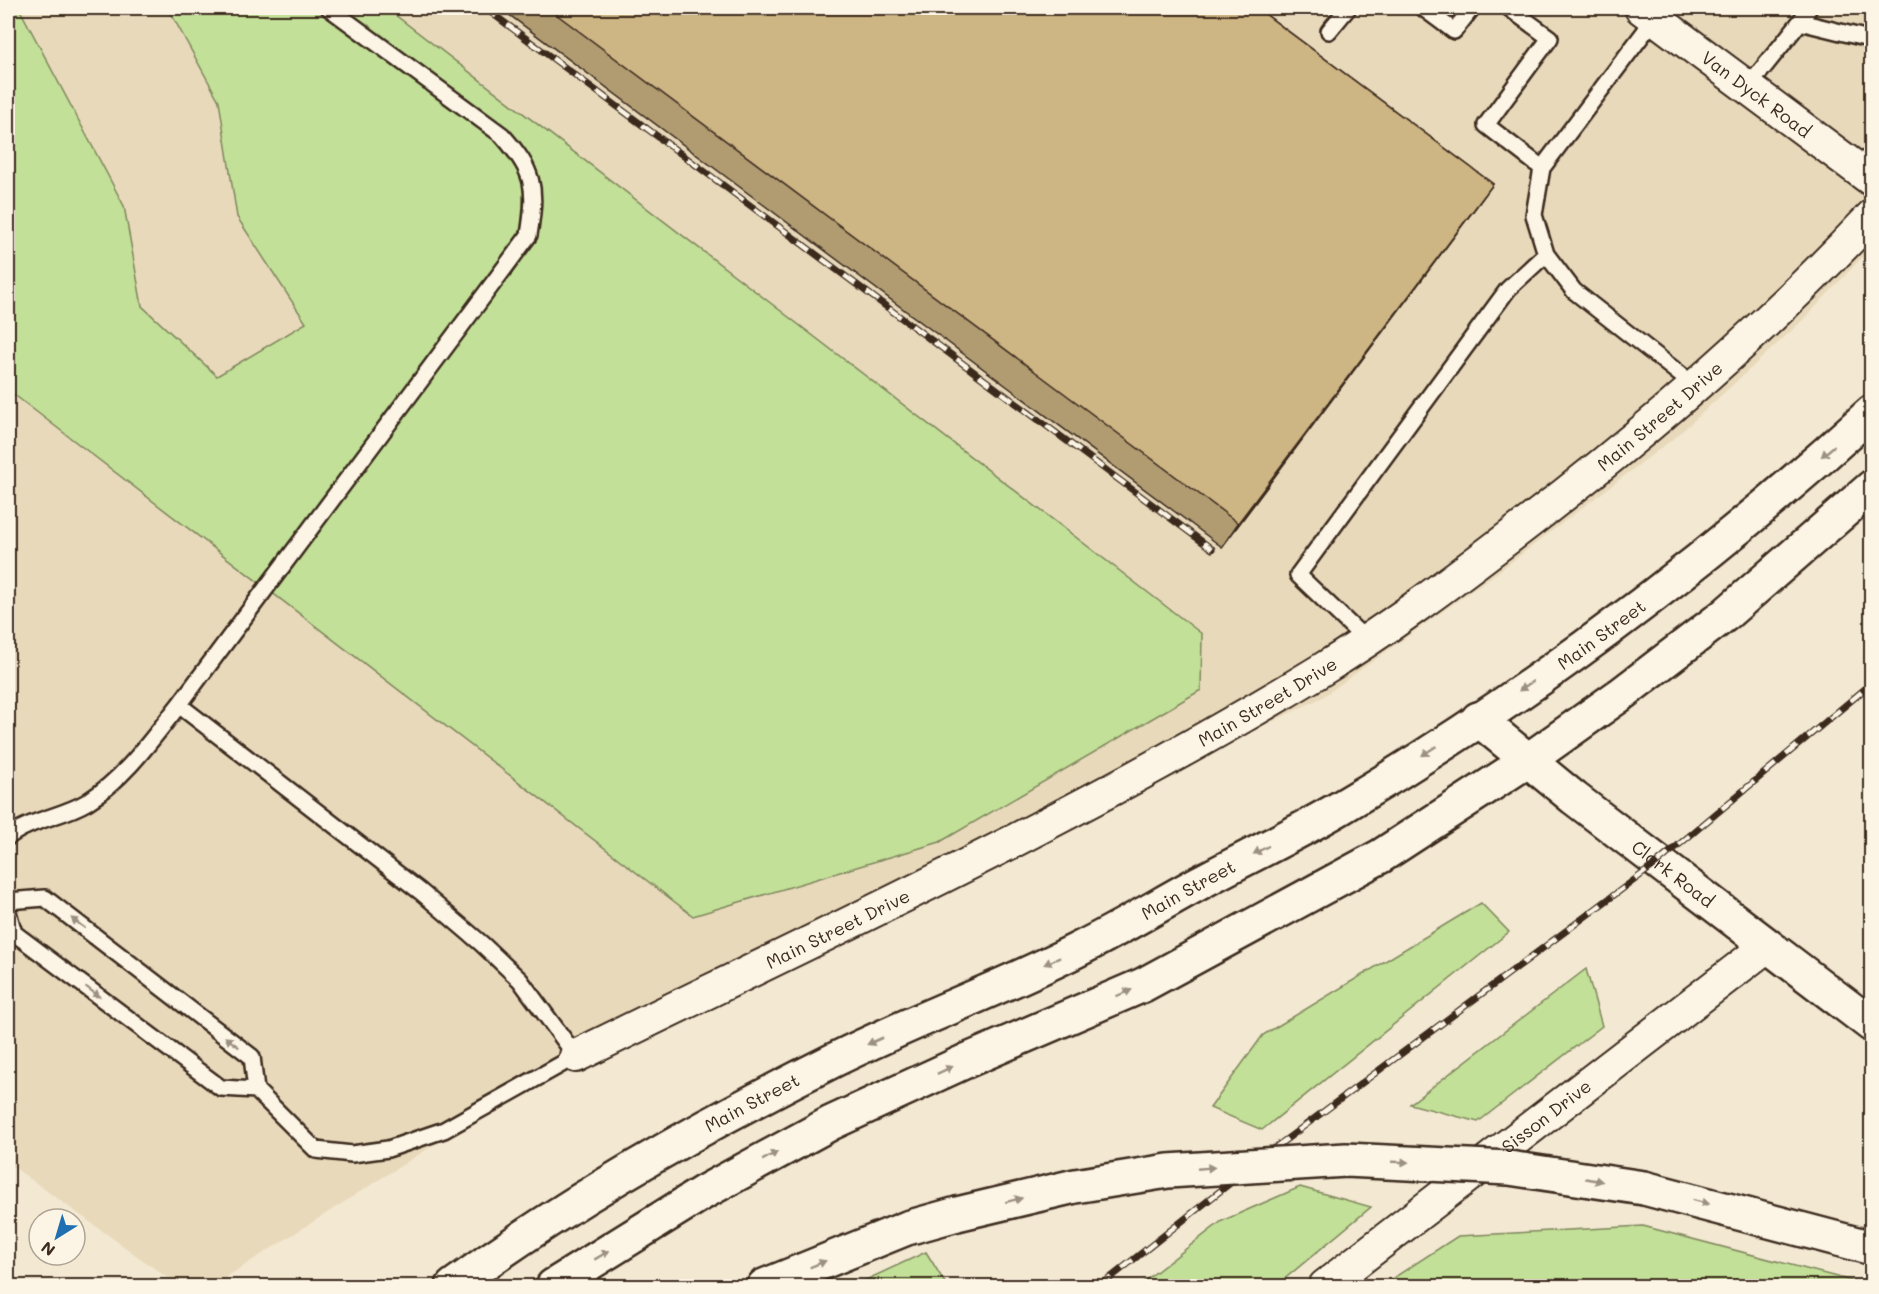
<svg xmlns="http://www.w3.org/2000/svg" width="1879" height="1294" font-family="Mali,sans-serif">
<rect width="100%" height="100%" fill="#f3e8d2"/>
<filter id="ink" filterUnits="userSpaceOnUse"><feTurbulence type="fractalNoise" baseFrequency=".0167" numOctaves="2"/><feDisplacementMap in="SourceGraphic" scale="12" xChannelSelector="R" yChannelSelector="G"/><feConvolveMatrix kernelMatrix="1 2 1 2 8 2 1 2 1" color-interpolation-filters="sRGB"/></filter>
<g filter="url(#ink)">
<path fill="#e8d9bb" d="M 8,8 L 1871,8 L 1871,248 L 1803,320 L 1678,435 L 1502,569 L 1321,698 L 558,1066 L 212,1286 L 179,1286 L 8,1163 Z"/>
<path fill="#c2e098" stroke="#7e855b" stroke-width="1.5" d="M 8,8 L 19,8 L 124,206 L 142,306 L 217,376 L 306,323 L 237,217 L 219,101 L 168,8 L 386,8 L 1202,634 L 1201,690 L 940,842 L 693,916 L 8,390 Z
M 1481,903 L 1509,932 L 1262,1130 L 1210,1108 L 1263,1035 Z
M 1586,969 L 1602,1026 L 1478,1122 L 1410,1104 Z
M 1300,1187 L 1371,1207 L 1276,1286 L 1138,1286 L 1222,1221 Z
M 1643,1226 L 1871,1286 L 1381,1286 L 1458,1236 Z
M 926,1252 L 947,1286 L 853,1286 Z"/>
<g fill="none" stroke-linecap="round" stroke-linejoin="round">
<g stroke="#3b2a1e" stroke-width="20">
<path id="service" d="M 1423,8 L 1454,31 L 1472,8
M 1509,8 L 1550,38 L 1486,125 L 1542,168
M 1655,18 L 1542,168 L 1534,215 L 1546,254 L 1574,291 L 1695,386
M 1800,22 L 1809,8
M 1329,31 L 1348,8
M 1748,87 L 1800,22 L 1865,38 L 1872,33
M 1366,640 L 1298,575 L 1508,289 L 1546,254
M 179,705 L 529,235 C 537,186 534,171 502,135 L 329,8
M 8,837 C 31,819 62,817 87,802 C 125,778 152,739 179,705 L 421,892 L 482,944 L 520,980 L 576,1056 L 444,1130 L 388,1149 L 352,1154 L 316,1150 L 256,1090 L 252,1057 L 45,898 L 8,901
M 8,912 L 14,933 L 221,1088 L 256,1090"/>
</g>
<g stroke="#3b2a1e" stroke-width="36">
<g id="minor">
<path id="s1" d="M 1641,8 L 1872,180"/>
<path id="s2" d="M 576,1056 C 825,934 1080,817 1318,672 C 1387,630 1452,581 1516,532 C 1642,436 1763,332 1872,216"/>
<path id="s3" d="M 1325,1286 L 1767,946"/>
</g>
</g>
<g stroke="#3b2a1e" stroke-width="38">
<g id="tertiary">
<path id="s4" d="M 1478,719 L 1574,798 L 1872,1025"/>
<path d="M 1644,1188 L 1872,1248"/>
<path d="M 764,1286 L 907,1228 L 957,1214"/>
</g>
</g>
<g stroke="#3b2a1e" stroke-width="38">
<g id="primary">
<path id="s5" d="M 453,1286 C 572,1199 703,1125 836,1059 C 916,1019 1001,989 1081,948 C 1121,928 1159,905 1199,883 C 1245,858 1294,835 1340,808 C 1529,696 1709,561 1872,412"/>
<path d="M 553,1286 L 704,1192 L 831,1123 L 966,1061 L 1143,985 L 1381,856 L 1527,761 L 1620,695 L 1726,614 L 1872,487"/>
</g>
</g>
<use href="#service" stroke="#fcf5e5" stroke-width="15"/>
<use href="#minor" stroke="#fcf5e5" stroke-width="32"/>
<use href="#tertiary" stroke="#fcf5e5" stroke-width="33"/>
<use href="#primary" stroke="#fcf5e5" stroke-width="33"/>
<g stroke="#3b2a1e" stroke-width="7">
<path id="rail" d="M 485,8 L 1212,549
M 1100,1286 L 1272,1150 L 1657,863 L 1872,683"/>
</g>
<use href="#rail" stroke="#fcf5e5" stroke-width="4.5" stroke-dasharray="14" stroke-linecap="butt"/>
<g stroke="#3b2a1e" stroke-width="38" stroke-linecap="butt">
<path id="tertiary-bridge" d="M 957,1214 L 1075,1186 L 1168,1171 L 1346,1160 L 1509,1168 L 1644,1188"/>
</g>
<use href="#tertiary-bridge" stroke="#fcf5e5" stroke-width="33"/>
</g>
<path fill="#b19c72" stroke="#3b2a1e" stroke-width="1.5" d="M 500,8 L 1257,8 L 1493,184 L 1476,207 L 1222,547 Z"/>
<path fill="#907f5c" stroke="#3b2a1e" stroke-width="1.5" d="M 1493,184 L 1476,207 L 1222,547 L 1238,523 Z"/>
<path fill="#ceb584" stroke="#3b2a1e" stroke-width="1.5" d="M 548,8 L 1257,8 L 1493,184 L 1238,523 Z"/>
<defs><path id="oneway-solid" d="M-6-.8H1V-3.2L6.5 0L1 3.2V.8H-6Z" transform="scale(1.5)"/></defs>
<g fill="#9c9082">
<use href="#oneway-solid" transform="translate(1828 451) rotate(140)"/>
<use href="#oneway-solid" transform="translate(1526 686) rotate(145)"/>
<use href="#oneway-solid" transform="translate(1429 751) rotate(147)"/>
<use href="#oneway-solid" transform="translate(1261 850) rotate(152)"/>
<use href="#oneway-solid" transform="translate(78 923) rotate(-143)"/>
<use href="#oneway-solid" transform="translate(1052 961) rotate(156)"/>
<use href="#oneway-solid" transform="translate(93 992) rotate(37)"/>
<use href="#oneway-solid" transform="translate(1124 993) rotate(-23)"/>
<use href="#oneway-solid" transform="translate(875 1041) rotate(156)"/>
<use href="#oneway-solid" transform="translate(232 1042) rotate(-143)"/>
<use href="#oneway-solid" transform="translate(945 1070) rotate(-25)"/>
<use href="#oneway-solid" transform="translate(770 1156) rotate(-29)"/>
<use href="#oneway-solid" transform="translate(1400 1162) rotate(2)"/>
<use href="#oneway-solid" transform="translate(1206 1168) rotate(-5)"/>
<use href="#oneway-solid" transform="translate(1594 1180) rotate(10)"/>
<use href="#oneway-solid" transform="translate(1014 1200) rotate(-14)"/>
<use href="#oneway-solid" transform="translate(1701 1202) rotate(14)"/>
<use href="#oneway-solid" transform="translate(602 1255) rotate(-31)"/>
<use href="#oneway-solid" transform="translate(818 1264) rotate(-22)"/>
</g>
</g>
<g text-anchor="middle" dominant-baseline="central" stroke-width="4.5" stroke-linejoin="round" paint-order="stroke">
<g font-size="18" fill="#3b2a1e" stroke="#fcf5e5">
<text stroke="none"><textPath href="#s1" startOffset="144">Van Dyck Road</textPath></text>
<text stroke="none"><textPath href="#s2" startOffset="1263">Main Street Drive</textPath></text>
<text stroke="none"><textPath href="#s5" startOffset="1323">Main Street</textPath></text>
<text stroke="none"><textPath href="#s2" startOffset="777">Main Street Drive</textPath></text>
<text stroke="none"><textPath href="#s4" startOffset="249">Clark Road</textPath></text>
<text stroke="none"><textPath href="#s5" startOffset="837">Main Street</textPath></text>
<text stroke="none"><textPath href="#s2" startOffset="291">Main Street Drive</textPath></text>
<text stroke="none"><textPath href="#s5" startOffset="351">Main Street</textPath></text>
<text stroke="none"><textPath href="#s3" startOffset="279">Sisson Drive</textPath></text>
</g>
</g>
<rect width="1879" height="1294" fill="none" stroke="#fcf5e5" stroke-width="30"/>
<rect x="15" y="15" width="1849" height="1264" fill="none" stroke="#3b2a1e" stroke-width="2" filter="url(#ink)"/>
<g transform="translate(57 1237) rotate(217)"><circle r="28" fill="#fcf5e5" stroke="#afa495" stroke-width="1.5"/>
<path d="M0-4.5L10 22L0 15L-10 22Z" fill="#1f6fb2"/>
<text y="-9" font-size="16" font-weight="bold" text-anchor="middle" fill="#3b2a1e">N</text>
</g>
</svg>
